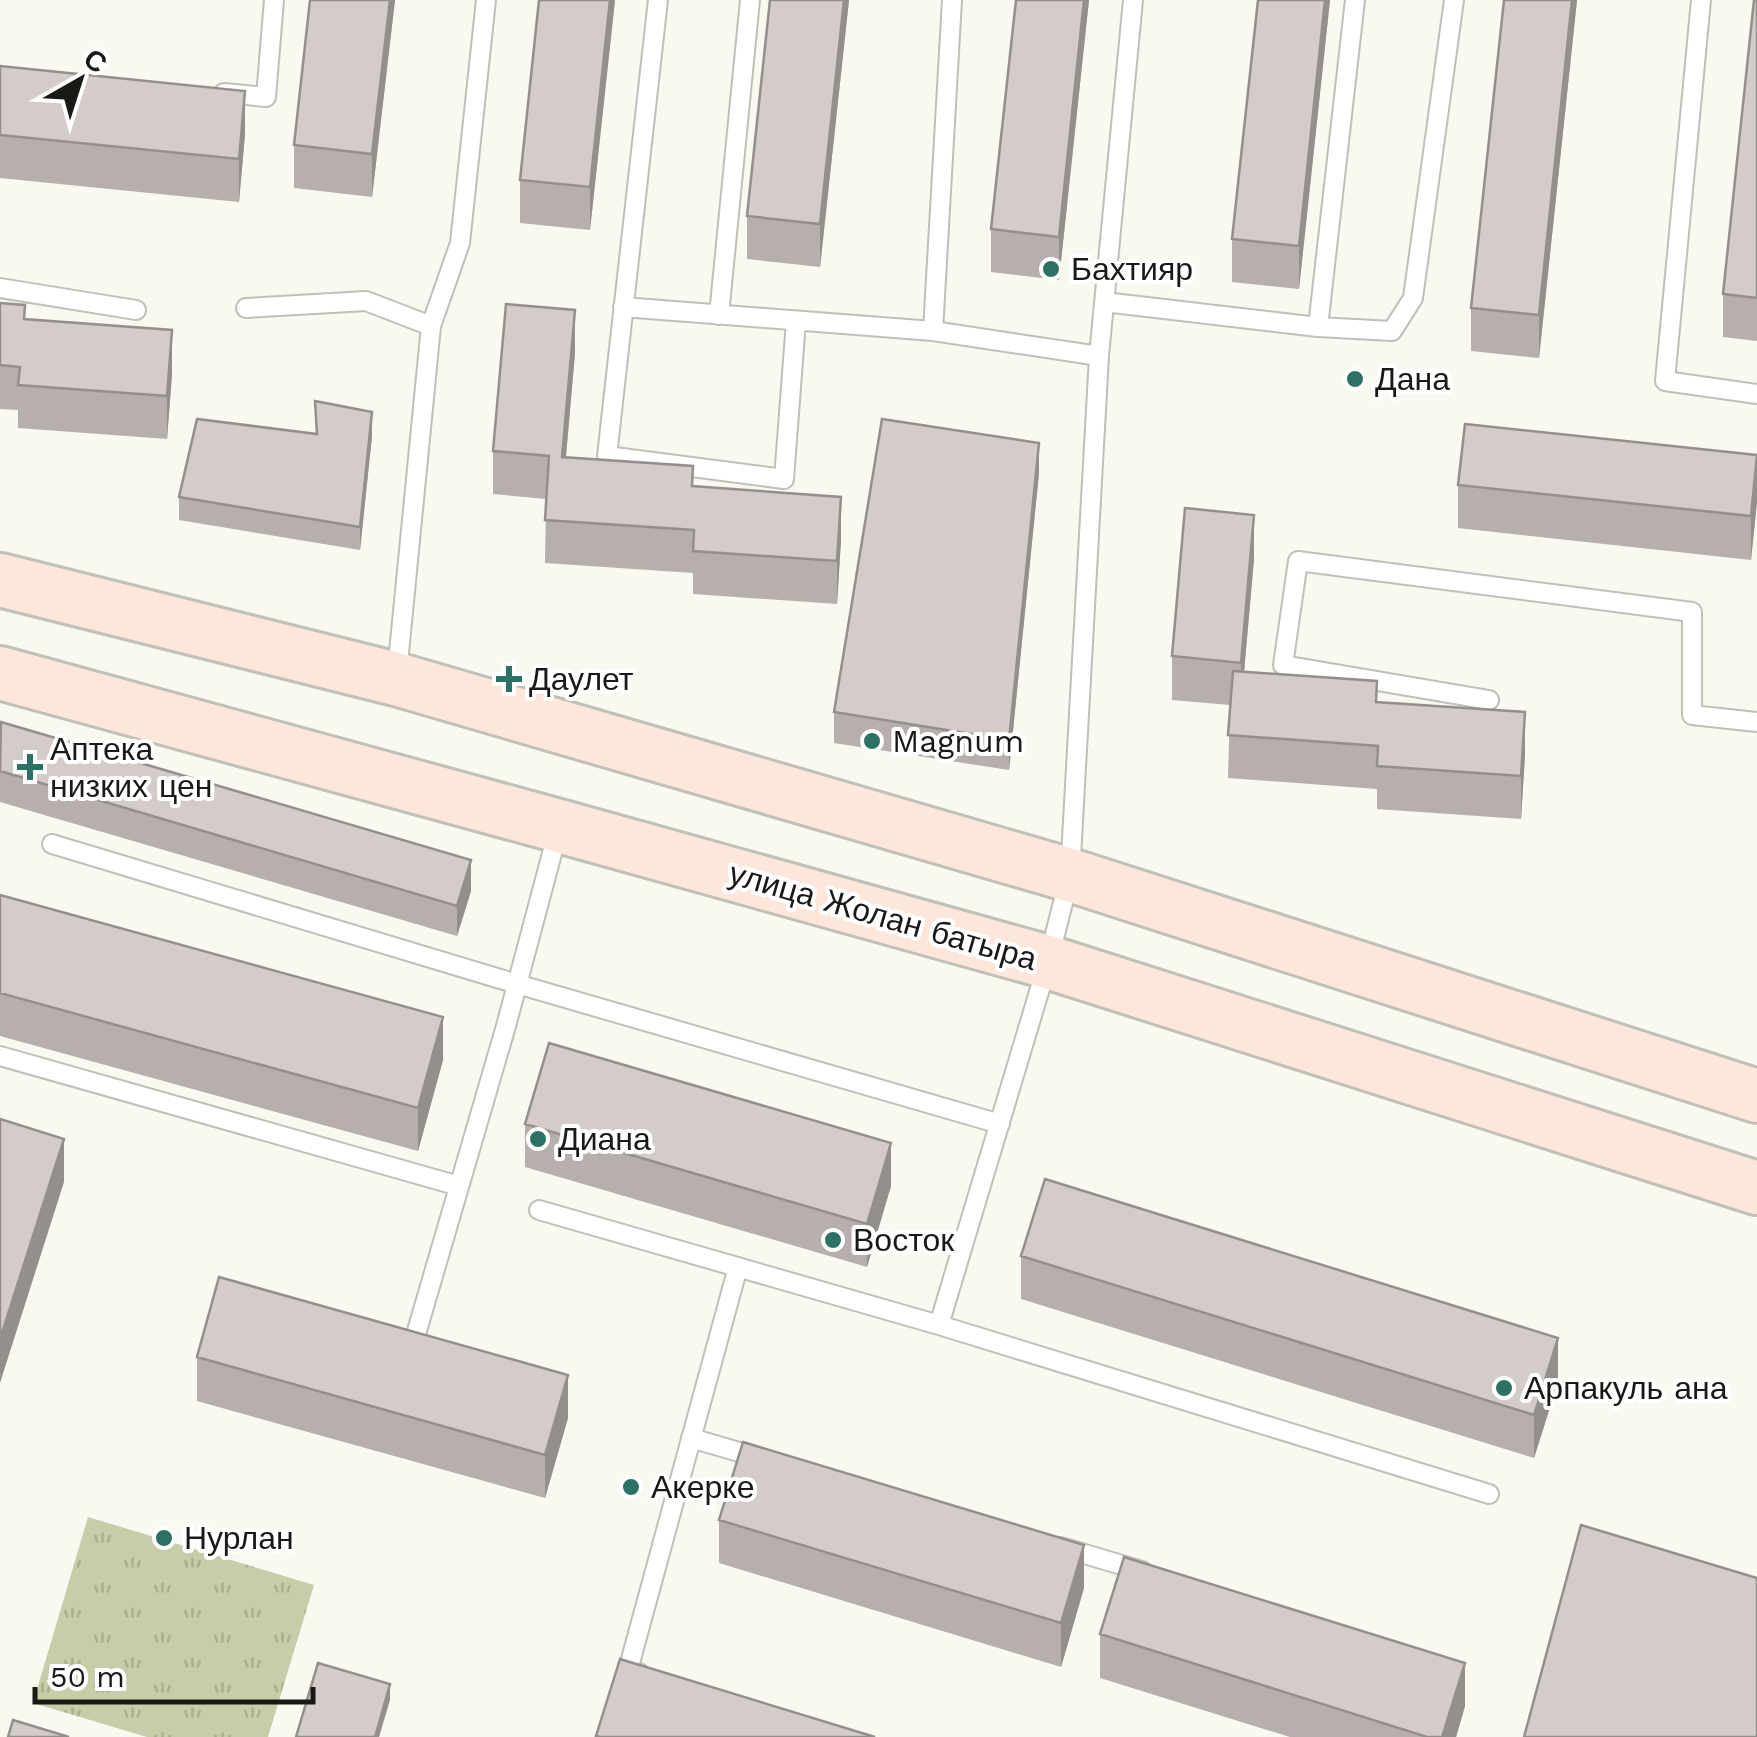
<svg xmlns="http://www.w3.org/2000/svg" width="1757" height="1737" font-family="'Work Sans',sans-serif">
<defs>
<pattern id="park-tufts" width="24" height="20" patternUnits="userSpaceOnUse" patternTransform="scale(2.5)"><rect width="24" height="20" fill="#c5cea9"/><path d="M3 7l-1-3M5 7V3M7 7l1-3M15 17l-1-3M17 17v-4M19 17l1-3" fill="none" stroke="#a9b091"/></pattern>
</defs>
<rect width="100%" height="100%" fill="#f9f8f1"/>
<path fill="url(#park-tufts)" d="M 88,1517 L 314,1585 L 268,1737 L 147,1737 L 33,1703 Z"/>
<g fill="none" stroke-linecap="round" stroke-linejoin="round">
<g stroke="#c0bfb8" stroke-width="22">
<path id="lane" d="M 658,0 L 607,456 L 784,479 L 796,321
M 1701,0 L 1665,381 L 1757,394
M 224,93 L 266,97 L 274,0
M 0,288 L 136,310
M 1104,302 L 1318,327 L 1392,331 L 1413,298 L 1454,0
M 623,307 L 933,331 L 1099,356
M 246,308 L 366,301 L 431,326 L 397,673
M 719,315 L 750,0
M 431,326 L 460,243 L 486,0
M 1318,327 L 1355,0
M 933,331 L 952,0
M 1489,700 L 1283,665 L 1298,561 L 1692,612 L 1692,715 L 1757,722
M 52,844 L 517,984 L 1000,1124
M 0,1056 L 459,1186
M 539,1210 L 939,1325 L 1489,1494
M 939,1325 L 1048,962 L 1070,875 L 1099,356 L 1133,0
M 414,1341 L 506,1026 L 558,831
M 691,1438 L 763,1459
M 1061,1547 L 1142,1571
M 639,1673 L 628,1670 L 738,1267"/>
</g>
<g stroke="#c0bfb8" stroke-width="58">
<path id="secondary" d="M 0,580 L 396,679 L 1070,875 L 1757,1096
M 0,673 L 559,826 L 1048,962 L 1757,1188"/>
</g>
<use href="#lane" stroke="#fff" stroke-width="18"/>
<use href="#secondary" stroke="#fce7da" stroke-width="52"/>
</g>
<path fill="#b6afad" d="M 310,0 L 395,0 L 372,197 L 294,188 L 294,145 Z
M 615,0 L 590,230 L 520,223 L 520,180 Z
M 849,0 L 820,267 L 747,259 L 747,216 Z
M 1089,0 L 1059,280 L 991,272 L 991,229 Z
M 1258,0 L 1330,0 L 1299,289 L 1232,282 L 1232,239 Z
M 1577,0 L 1539,358 L 1471,351 L 1471,308 Z
M 1757,0 L 1757,341 L 1723,337 L 1723,294 Z
M 0,66 L 245,134 L 239,202 L 0,178 Z
M 0,303 L 25,319 L 172,374 L 167,439 L 18,428 L 18,410 L 0,409 Z
M 575,353 L 566,457 L 693,486 L 841,540 L 837,604 L 693,594 L 693,573 L 545,563 L 546,499 L 493,494 L 493,451 Z
M 315,401 L 372,436 L 360,550 L 179,520 L 179,497 L 316,434 Z
M 1757,455 L 1757,502 L 1751,560 L 1458,528 L 1458,485 Z
M 1039,473 L 1009,770 L 834,743 L 834,712 Z
M 1254,559 L 1244,672 L 1377,702 L 1525,755 L 1521,819 L 1377,809 L 1377,789 L 1228,778 L 1230,705 L 1172,700 L 1172,656 Z
M 0,724 L 471,891 L 457,936 L 0,802 Z
M 0,895 L 443,1060 L 418,1151 L 0,1036 Z
M 525,1124 L 891,1186 L 867,1267 L 525,1167 Z
M 1021,1256 L 1558,1382 L 1534,1458 L 1021,1299 Z
M 197,1357 L 568,1418 L 545,1498 L 197,1401 Z
M 719,1520 L 1084,1588 L 1061,1667 L 719,1563 Z
M 1100,1634 L 1465,1706 L 1456,1737 L 1290,1737 L 1100,1678 Z"/>
<path fill="#948f8d" d="M 390,0 L 395,0 L 372,197 L 372,154 Z
M 610,0 L 615,0 L 590,230 L 590,187 Z
M 844,0 L 849,0 L 820,267 L 820,224 Z
M 1084,0 L 1089,0 L 1059,280 L 1059,237 Z
M 1325,0 L 1330,0 L 1299,289 L 1299,246 Z
M 1572,0 L 1577,0 L 1539,358 L 1539,315 Z
M 245,91 L 245,134 L 239,202 L 239,159 Z
M 575,310 L 575,353 L 562,500 L 562,457 Z
M 172,330 L 172,374 L 167,439 L 167,396 Z
M 372,412 L 372,436 L 360,550 L 360,527 Z
M 1039,443 L 1039,473 L 1009,770 L 1009,740 Z
M 1757,459 L 1757,502 L 1751,560 L 1751,516 Z
M 841,497 L 841,540 L 837,604 L 837,561 Z
M 1254,515 L 1254,559 L 1241,706 L 1241,663 Z
M 1525,712 L 1525,755 L 1521,819 L 1521,776 Z
M 471,860 L 471,891 L 457,936 L 457,906 Z
M 443,1017 L 443,1060 L 418,1151 L 418,1108 Z
M 64,1139 L 64,1182 L 0,1383 L 0,1339 Z
M 891,1143 L 891,1186 L 867,1267 L 867,1224 Z
M 1558,1338 L 1558,1382 L 1534,1458 L 1534,1415 Z
M 568,1375 L 568,1418 L 545,1498 L 545,1455 Z
M 1084,1545 L 1084,1588 L 1061,1667 L 1061,1623 Z
M 1465,1663 L 1465,1706 L 1456,1737 L 1442,1737 Z
M 390,1684 L 390,1700 L 379,1737 L 375,1737 Z"/>
<path fill="#d4ccc9" stroke="#948f8d" stroke-width="2.5" d="M 310,0 L 390,0 L 372,154 L 294,145 Z
M 539,0 L 610,0 L 590,187 L 520,180 Z
M 770,0 L 844,0 L 820,224 L 747,216 Z
M 1016,0 L 1084,0 L 1059,237 L 991,229 Z
M 1258,0 L 1325,0 L 1299,246 L 1232,239 Z
M 1504,0 L 1572,0 L 1539,315 L 1471,308 Z
M 1754,0 L 1757,0 L 1757,298 L 1723,294 Z
M 0,66 L 245,91 L 239,159 L 0,135 Z
M 0,303 L 25,305 L 24,319 L 172,330 L 167,396 L 18,385 L 20,367 L 0,365 Z
M 506,304 L 575,310 L 562,457 L 693,466 L 692,486 L 841,497 L 837,561 L 693,551 L 694,530 L 545,520 L 549,456 L 493,451 Z
M 315,401 L 372,412 L 360,527 L 179,497 L 197,419 L 317,434 Z
M 882,419 L 1039,443 L 1009,740 L 834,712 Z
M 1465,424 L 1757,455 L 1751,516 L 1458,485 Z
M 1185,508 L 1254,515 L 1241,663 L 1172,656 Z
M 1233,671 L 1377,681 L 1376,702 L 1525,712 L 1521,776 L 1377,766 L 1378,746 L 1228,735 Z
M 1,722 L 471,860 L 457,906 L 0,771 Z
M 0,895 L 443,1017 L 418,1108 L 0,993 Z
M 549,1043 L 891,1143 L 867,1224 L 525,1124 Z
M 0,1119 L 64,1139 L 0,1339 Z
M 1045,1179 L 1558,1338 L 1534,1415 L 1021,1256 Z
M 219,1277 L 568,1375 L 545,1455 L 197,1357 Z
M 743,1442 L 1084,1545 L 1061,1623 L 719,1520 Z
M 1581,1525 L 1757,1578 L 1757,1737 L 1524,1737 Z
M 1124,1557 L 1465,1663 L 1442,1737 L 1427,1737 L 1100,1634 Z
M 620,1659 L 875,1737 L 600,1737 L 596,1736 Z
M 318,1663 L 390,1684 L 375,1737 L 296,1737 Z
M 13,1720 L 69,1737 L 8,1737 Z"/>
<g fill="#2d7164" stroke="#fff" stroke-width="4">
<circle cx="1051" cy="269" r="10"/>
<circle cx="1355" cy="379" r="10"/>
<path d="M504 664h10v10h10v10h-10v10h-10v-10h-10v-10h10z"/>
<circle cx="872" cy="741" r="10"/>
<path d="M25 752h10v10h10v10h-10v10h-10v-10h-10v-10h10z"/>
<circle cx="538" cy="1139" r="10"/>
<circle cx="833" cy="1240" r="10"/>
<circle cx="1504" cy="1388" r="10"/>
<circle cx="631" cy="1487" r="10"/>
<circle cx="164" cy="1538" r="10"/>
</g>
<g text-anchor="middle" dominant-baseline="central" stroke-width="8" stroke-linejoin="round" paint-order="stroke">
<g font-size="32" fill="#191916" stroke="#fff" text-anchor="start">
<text x="1071" y="269">Бахтияр</text>
<text x="1375" y="379">Дана</text>
<text x="529" y="679">Даулет</text>
<text x="892" y="741">Magnum</text>
<text x="50" y="749">Аптека<tspan x="50" dy="37">низких цен</tspan></text>
<text x="558" y="1139">Диана</text>
<text x="853" y="1240">Восток</text>
<text x="1524" y="1388">Арпакуль ана</text>
<text x="651" y="1487">Акерке</text>
<text x="184" y="1538">Нурлан</text>
</g>
<g font-size="32" fill="#191916" stroke="#fff">
<text transform="translate(883 916) rotate(16)">улица Жолан батыра</text>
</g>
</g>
<g transform="translate(80 80) rotate(39)" stroke="#ffffff" stroke-width="8" paint-order="stroke">
<path d="M0-8L18 38L0 25L-18 38Z" fill="#191916"/>
<text y="-15" font-size="28" font-weight="bold" text-anchor="middle" fill="#191916">С</text>
</g>
<path d="M35 1687v15h278v-15" fill="none" stroke="#191916" stroke-width="5"/>
<text x="50" y="1687" font-size="30" fill="#191916" stroke="#ffffff" stroke-width="8" paint-order="stroke">50 m</text>
</svg>
